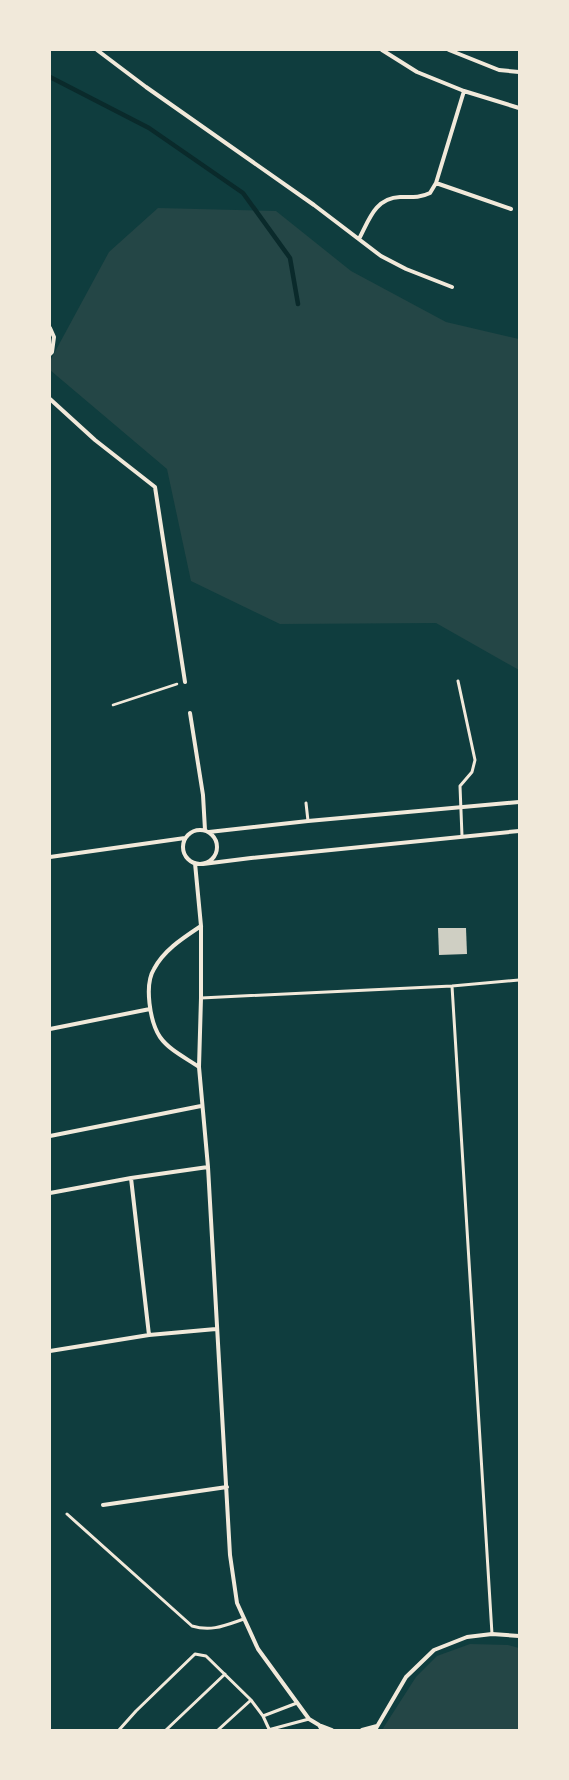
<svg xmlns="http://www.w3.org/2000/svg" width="569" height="1780" font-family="'Varela Round',sans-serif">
<rect width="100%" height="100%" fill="#0f3d3e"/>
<path fill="#244646" d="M 158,208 L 276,211 L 351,271 L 446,322 L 519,339 L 519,670 L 436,623 L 280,624 L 191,581 L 167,469 L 50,370 L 50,361 L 109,252 Z
M 470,1644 L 508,1645 L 519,1648 L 519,1730 L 382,1730 L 416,1677 L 437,1656 Z"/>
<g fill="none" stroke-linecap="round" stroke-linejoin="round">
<path stroke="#0a2a2b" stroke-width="4.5" d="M 50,77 L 149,128 L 243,193 L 290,258 L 298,304"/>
</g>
<path fill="#cfcfc3" d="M 438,928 L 466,928 L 467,954 L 439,955 Z"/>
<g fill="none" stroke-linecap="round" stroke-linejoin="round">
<path stroke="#f1e9da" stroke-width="2.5" d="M 113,705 L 177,684"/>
<path stroke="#f1e9da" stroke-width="3" d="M 458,681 L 475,760 L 472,772 L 460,786 L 462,836
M 306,803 L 308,821
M 452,986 L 492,1634
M 201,998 L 452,986 L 519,980
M 67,1514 L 192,1626 C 212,1632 226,1625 244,1619
M 263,1716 L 297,1703
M 119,1730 L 136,1711 L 195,1654 L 206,1656 L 251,1700 L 263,1716 L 269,1729
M 166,1730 L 225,1674
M 218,1730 L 251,1700
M 268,1730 L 309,1719"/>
<path stroke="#f1e9da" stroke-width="4" d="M 97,50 L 146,87 L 314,205 L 381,256 L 406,269 L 452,287
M 382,50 L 417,72 L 464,91 L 519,108
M 449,50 L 499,70 L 519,72
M 436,183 L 511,209
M 359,239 C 369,220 375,198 400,197 C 411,197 420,198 430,193 L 436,183 L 464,91
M 50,328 L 54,337 L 52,352 L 50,354
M 50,399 L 95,440 L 155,487 L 185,682
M 190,713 L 203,795 L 205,830
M183 847a17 17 0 1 1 34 0a17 17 0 1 1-34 0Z
M 209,832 L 308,821 L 519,802
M 50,857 L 185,838
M 195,863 L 201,926 L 201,998 L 199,1067 L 208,1167 L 230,1555 L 237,1603 L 258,1649 L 309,1719 L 319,1725 L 322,1730
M 203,864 L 251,858 L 519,831
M 50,1029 L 150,1009
M 199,1067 C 186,1058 169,1050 160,1037 C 150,1022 144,985 154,969 C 164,950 183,938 201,926
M 50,1136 L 201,1106
M 131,1178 L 149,1335
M 50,1193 L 131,1178 L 208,1167
M 50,1351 L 149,1335 L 216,1329
M 103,1505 L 227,1487
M 319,1725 L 332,1730
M 362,1730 L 377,1726
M 375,1730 L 406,1677 L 434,1650 L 467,1637 L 492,1634 L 519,1636"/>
</g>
<rect width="569" height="1780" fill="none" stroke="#f1e9da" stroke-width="102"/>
</svg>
